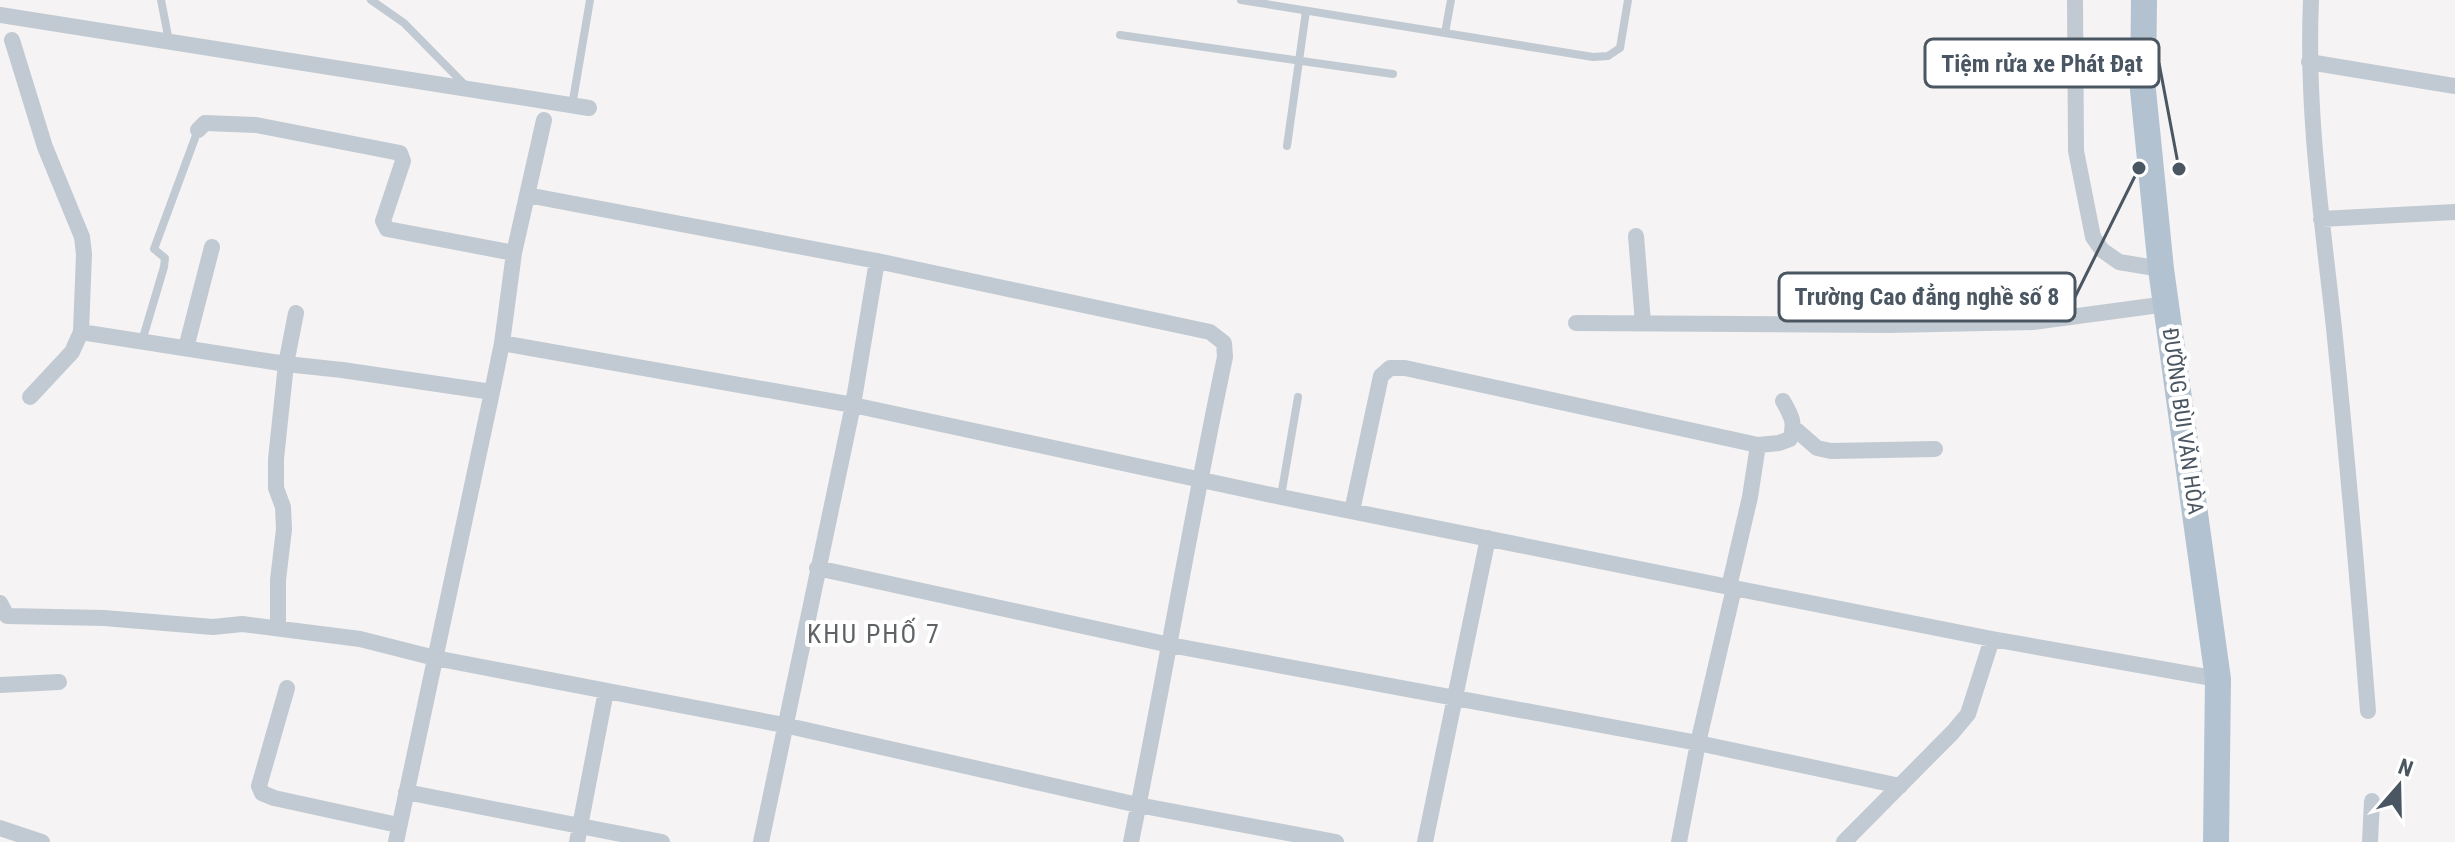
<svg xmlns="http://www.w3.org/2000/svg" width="2455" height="842" font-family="'Roboto Condensed',sans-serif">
<rect width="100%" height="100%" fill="#f5f3f3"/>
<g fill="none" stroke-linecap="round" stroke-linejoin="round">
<path stroke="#c1cad2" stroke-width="8" d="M 161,0 L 169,41
M 371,0 L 404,23 L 465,85
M 1241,0 L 1593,57 L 1608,56 L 1620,48 L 1628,0
M 1445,33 L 1451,0
M 1120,35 L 1393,74
M 572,106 L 590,0
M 1287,146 L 1306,11
M 142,341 L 164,267 L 165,258 L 154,249 L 198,130
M 1281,496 L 1298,397"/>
<path stroke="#c1cad2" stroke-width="16" d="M 2075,0 L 2076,151 L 2093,237 L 2102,250 L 2119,262 L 2161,269
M 2311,0 C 2306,110 2322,219 2334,328 C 2347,456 2358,583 2368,711
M 0,15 L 589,108
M 12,40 L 45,147 L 82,237 L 84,254 L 81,332 L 72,352 L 30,397
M 2309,62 L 2455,86
M 198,130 L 205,123 L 256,125 L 400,153 L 403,161 L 383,221 L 387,229 L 514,253
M 527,195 L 877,261 L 1210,332 L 1224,343 L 1225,357 C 1191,518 1164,681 1131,842
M 2321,219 L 2455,212
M 1636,236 L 1643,323
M 1576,323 L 1889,325 L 2033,322 L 2167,304
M 81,332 L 286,364 L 342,370 L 492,392
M 502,343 L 853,405 L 1281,497 L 1729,587 L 1992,639 L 2218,679
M 186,348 L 212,247
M 1794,428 L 1817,448 L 1831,451 L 1935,449
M 1758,445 L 1779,443 L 1790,439 C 1796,423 1791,415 1783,401
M 1352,511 L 1381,376 L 1390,368 L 1405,368 L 1758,445 L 1750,497 L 1729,587
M 817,568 L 1170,645 L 1698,743 L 1900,786
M 0,603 L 7,616 L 104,618 L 213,627 L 242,624 L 360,639 L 435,658 L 784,725 L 1138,805 L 1336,842
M 278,628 L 278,580 L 284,529 L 283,507 L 276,488 L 276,459 L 286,364 L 296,313
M 0,685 L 59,682
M 287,688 L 259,786 L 262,793 L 274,798 L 398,825
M 406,792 L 662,842
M 0,828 L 42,842
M 396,842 L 492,392 L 502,343 L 514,253 L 544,120
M 577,842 L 606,691
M 761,842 L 853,405 L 877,261
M 1425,842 L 1488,538
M 1679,842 L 1698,743 L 1734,588
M 1844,842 L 1953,732 L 1968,714 L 1992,639
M 2370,842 L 2372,801"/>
<path stroke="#b3c2d1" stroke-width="26" d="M 2144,0 L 2143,90 L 2161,269 L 2218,679 L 2216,842"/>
</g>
<g text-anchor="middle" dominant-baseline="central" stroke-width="8" stroke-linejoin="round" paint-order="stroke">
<g font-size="22" fill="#4a5661" stroke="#fff">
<text transform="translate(2183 421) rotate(82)">ĐƯỜNG BÙI VĂN HÒA</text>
</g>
<g font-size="26" letter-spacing="2" fill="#5f6368" stroke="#fff">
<text x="874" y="634">KHU PHỐ 7</text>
</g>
</g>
<path fill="none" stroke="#4a5661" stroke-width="3" d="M2179 169L2159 63M2139 168L2075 297"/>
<g fill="#4a5661" stroke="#fff" stroke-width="3">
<circle cx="2179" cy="169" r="8"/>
<circle cx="2139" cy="168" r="8"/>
</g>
<g fill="#fff" stroke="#4a5661" stroke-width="3">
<rect x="1925" y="39" width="234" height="48" rx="8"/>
<rect x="1779" y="273" width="296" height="48" rx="8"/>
</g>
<g font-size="24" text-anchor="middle" font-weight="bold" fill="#4a5661">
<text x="2042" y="72">Tiệm rửa xe Phát Đạt</text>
<text x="1927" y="305">Trường Cao đẳng nghề số 8</text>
</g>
<g transform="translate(2399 786) rotate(20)" stroke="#ffffff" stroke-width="6" paint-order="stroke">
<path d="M0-6L14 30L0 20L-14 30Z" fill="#4a5661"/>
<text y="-12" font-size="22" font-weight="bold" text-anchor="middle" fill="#4a5661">N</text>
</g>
</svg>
